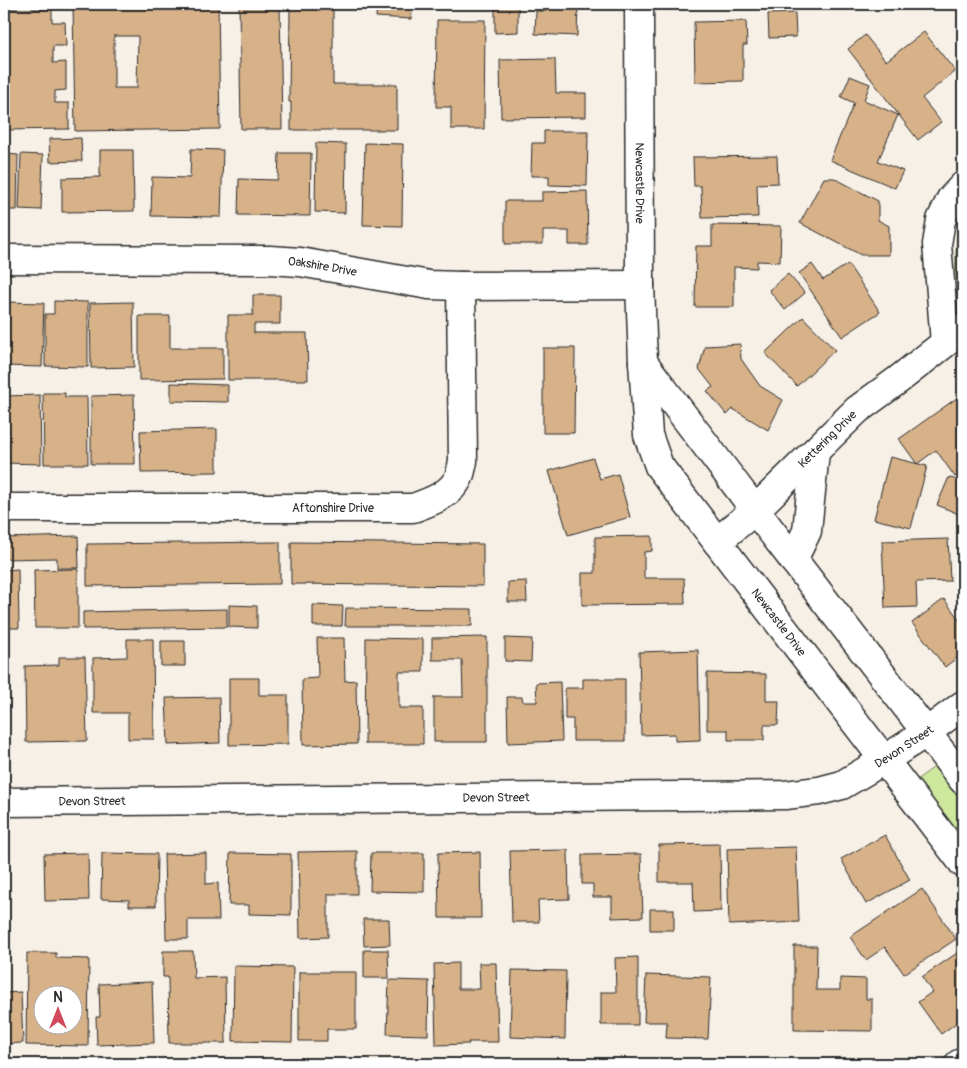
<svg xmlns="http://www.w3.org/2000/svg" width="967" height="1068" font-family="Pangolin,sans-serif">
<rect width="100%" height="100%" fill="#f7f0e7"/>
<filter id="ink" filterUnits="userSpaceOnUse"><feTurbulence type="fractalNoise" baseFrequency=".02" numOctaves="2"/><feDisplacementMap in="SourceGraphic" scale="10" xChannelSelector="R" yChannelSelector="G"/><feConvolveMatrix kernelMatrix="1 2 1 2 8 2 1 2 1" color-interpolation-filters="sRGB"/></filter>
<g filter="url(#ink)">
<path fill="#cde79d" stroke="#7c8964" d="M 963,212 L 963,296 C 961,293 958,290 957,286 C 954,273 956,223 963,212 Z
M 937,765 L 963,799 L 963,843 L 915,781 Z"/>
<path fill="#d7b289" stroke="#2b2b2b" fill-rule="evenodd" d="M 73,4 L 218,4 L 220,129 L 75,131 ZM 114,36 L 138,36 L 137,88 L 114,88 Z
M 239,4 L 280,4 L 282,129 L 241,129 Z
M 377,4 L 412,4 L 411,19 L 376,17 Z
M 495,4 L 518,4 L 518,32 L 495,33 Z
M 546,4 L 578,4 L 577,36 L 535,34 L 536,11 L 546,11 Z
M 676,4 L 705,4 L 705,7 L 676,8 Z
M 880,4 L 907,4 L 907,5 L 880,6 Z
M 290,6 L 333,6 L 333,84 L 397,84 L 397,130 L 291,130 L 291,102 L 289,102 Z
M 4,9 L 52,9 L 52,22 L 65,22 L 66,46 L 53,46 L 53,63 L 66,62 L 66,90 L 55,91 L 55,103 L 69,103 L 69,129 L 4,130 Z
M 795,13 L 796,37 L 769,38 L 768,14 Z
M 437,20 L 485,20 L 484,129 L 451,129 L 451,107 L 436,107 Z
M 746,21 L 747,45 L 743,45 L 743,81 L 695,82 L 694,22 Z
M 924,32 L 955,71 L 922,98 L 941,122 L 918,140 L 848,49 L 865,35 L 886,61 Z
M 555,59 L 556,93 L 586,93 L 586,117 L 501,118 L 500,60 Z
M 850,76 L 870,84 L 864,100 L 898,115 L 878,161 L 903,171 L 895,188 L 830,160 L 854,103 L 841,97 Z
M 544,131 L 588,131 L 587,186 L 549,185 L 549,176 L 531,176 L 532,143 L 544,143 Z
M 81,138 L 82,161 L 50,162 L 49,139 Z
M 316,143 L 346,144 L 345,213 L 315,212 Z
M 365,143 L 403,144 L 402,226 L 363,225 Z
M 191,149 L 223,150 L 221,217 L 151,216 L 152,177 L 190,178 Z
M 100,150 L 133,150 L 134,211 L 62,212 L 62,178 L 100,177 Z
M 279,153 L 311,153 L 310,216 L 238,215 L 239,179 L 278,180 Z
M 4,154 L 18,155 L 17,210 L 4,210 Z
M 21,154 L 43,155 L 41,210 L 19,209 Z
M 777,156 L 778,183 L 757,184 L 758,217 L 702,218 L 701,186 L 694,186 L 693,157 Z
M 824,178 L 834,178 L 878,201 L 878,220 L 889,226 L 889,255 L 861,255 L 800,223 Z
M 587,191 L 588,245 L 569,245 L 569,231 L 543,231 L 543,244 L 505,244 L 505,201 L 542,201 L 542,192 Z
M 712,225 L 781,226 L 780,262 L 757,261 L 757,268 L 734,267 L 734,307 L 695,307 L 696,246 L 712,246 Z
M 812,264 L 823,280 L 848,264 L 880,312 L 842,337 L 799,273 Z
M 788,274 L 805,293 L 785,310 L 769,290 Z
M 253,295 L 280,295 L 280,324 L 254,324 L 254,333 L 307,333 L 308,380 L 228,380 L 228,315 L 253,315 Z
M 54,301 L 88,302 L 88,367 L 45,366 L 45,314 L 54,314 Z
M 4,302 L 44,303 L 42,367 L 4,366 Z
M 133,302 L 134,367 L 91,368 L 90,303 Z
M 139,316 L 170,316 L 170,348 L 223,348 L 223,379 L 139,380 Z
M 803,317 L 835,350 L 797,386 L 765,353 Z
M 740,344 L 741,359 L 760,386 L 783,400 L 768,430 L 733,409 L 727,415 L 707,391 L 713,387 L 699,369 L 705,346 Z
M 543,348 L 575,348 L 574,433 L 543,433 Z
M 171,383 L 228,385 L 228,402 L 171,401 Z
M 43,393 L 65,393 L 65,397 L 87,397 L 88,464 L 44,464 Z
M 40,395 L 41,464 L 4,463 L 4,396 Z
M 134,395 L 135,464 L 91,464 L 91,396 Z
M 961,395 L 963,399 L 963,438 L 958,441 L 963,449 L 963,471 L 955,477 L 936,450 L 917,464 L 899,439 Z
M 217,429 L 217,472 L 141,473 L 140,431 Z
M 890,457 L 927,466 L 911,528 L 874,519 Z
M 593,458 L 600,479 L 618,474 L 630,517 L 568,535 L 549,471 Z
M 949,477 L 963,483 L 963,510 L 961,515 L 937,505 Z
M 78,536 L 79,568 L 57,568 L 57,558 L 4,559 L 4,538 Z
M 652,536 L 652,551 L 644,552 L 644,578 L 684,578 L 685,604 L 582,605 L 582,573 L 595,573 L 595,537 Z
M 948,539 L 950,581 L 916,582 L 917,607 L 885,608 L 882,541 Z
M 280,542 L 280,584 L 87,586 L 87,544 Z
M 291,542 L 483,544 L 483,586 L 291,584 Z
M 18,569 L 19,628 L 4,628 L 4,570 Z
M 78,569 L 78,628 L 35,628 L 34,570 Z
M 526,581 L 527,602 L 508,602 L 508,582 Z
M 944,599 L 963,625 L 963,653 L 945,667 L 912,623 Z
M 229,605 L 257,606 L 257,628 L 229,627 Z
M 313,605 L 343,606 L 342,626 L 313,626 Z
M 346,608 L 472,609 L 472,626 L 345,626 Z
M 227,609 L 227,627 L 83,629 L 83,612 Z
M 487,637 L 487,742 L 434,742 L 434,697 L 463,697 L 462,660 L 432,660 L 432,638 Z
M 317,638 L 344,638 L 345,681 L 356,680 L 357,744 L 303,745 L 302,679 L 318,678 Z
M 366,638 L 423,639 L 423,672 L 399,672 L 399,708 L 423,708 L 423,744 L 365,744 Z
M 505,638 L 532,639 L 531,662 L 505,661 Z
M 127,639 L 153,639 L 154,739 L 128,739 L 128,713 L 93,713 L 93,658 L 127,657 Z
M 161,641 L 185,641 L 185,666 L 161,666 Z
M 698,650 L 700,740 L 675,741 L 675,734 L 641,735 L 639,652 Z
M 59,657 L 85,657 L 87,741 L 26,742 L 25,666 L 59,665 Z
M 707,673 L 766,674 L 766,701 L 779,701 L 778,725 L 764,725 L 764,740 L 728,740 L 728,730 L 707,730 Z
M 229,678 L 259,678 L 259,695 L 288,695 L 288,744 L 229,745 Z
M 583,679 L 625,679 L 625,741 L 573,741 L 573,719 L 565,719 L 565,688 L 583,688 Z
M 560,682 L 562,741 L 508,743 L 507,697 L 522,697 L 523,702 L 537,702 L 536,683 Z
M 219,697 L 220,743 L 168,745 L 166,698 Z
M 885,835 L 910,880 L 866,904 L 841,859 Z
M 720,844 L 721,911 L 694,912 L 693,882 L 659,882 L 659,845 Z
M 796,847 L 799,922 L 729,925 L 727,849 Z
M 568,850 L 569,899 L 538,900 L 539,922 L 512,922 L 510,851 Z
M 357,851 L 357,894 L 328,894 L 328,937 L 300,938 L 298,852 Z
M 480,852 L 481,918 L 439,918 L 438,853 Z
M 88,853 L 89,900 L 45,901 L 44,854 Z
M 102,853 L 157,854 L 156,906 L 129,906 L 129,900 L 101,899 Z
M 206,853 L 206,884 L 218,883 L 219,920 L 188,920 L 188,939 L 166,939 L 164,854 Z
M 230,853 L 291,854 L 291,915 L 249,914 L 249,905 L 229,905 Z
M 371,853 L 424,853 L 424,892 L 370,891 Z
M 641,854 L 643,917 L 612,918 L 612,897 L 593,897 L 593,884 L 582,884 L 582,855 Z
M 922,889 L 956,939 L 904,974 L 885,947 L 866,960 L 850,937 Z
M 650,909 L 674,909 L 674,930 L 650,930 Z
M 363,919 L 389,919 L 390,945 L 364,946 Z
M 794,946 L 817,946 L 816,990 L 840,990 L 840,978 L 866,979 L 866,999 L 872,999 L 872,1031 L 794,1030 Z
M 963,949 L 963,1018 L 941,1034 L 918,1002 L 932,992 L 922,977 Z
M 364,950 L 388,950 L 389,978 L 364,978 Z
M 163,951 L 193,951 L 194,978 L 225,977 L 226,1043 L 169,1043 L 168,977 L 163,977 Z
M 27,953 L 56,953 L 56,958 L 89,959 L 88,1046 L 26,1045 ZM 42,996 L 72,996 L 72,1026 L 42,1026 Z
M 638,957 L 638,1025 L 601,1025 L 601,992 L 616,992 L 615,958 Z
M 458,963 L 458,989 L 480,989 L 479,963 L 496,963 L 498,1042 L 468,1042 L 469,1044 L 436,1045 L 434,964 Z
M 234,966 L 293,967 L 292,1042 L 233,1041 Z
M 512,970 L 566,971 L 565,1039 L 510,1037 Z
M 299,972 L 356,972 L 356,1029 L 327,1029 L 327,1041 L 299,1041 Z
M 646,975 L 711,977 L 708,1039 L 666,1038 L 667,1022 L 644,1022 Z
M 389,980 L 429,981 L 428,1035 L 387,1034 Z
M 152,982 L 154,1043 L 97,1045 L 96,1017 L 100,1017 L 99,984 Z
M 21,992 L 23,1043 L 4,1044 L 4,993 Z"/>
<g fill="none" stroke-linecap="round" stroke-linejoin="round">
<g stroke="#2b2b2b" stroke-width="31">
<g id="minor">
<path id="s1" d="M 639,4 L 640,285 L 643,362 L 648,435 L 659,466 L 963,863"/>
<path id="s2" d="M 4,259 L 270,260 L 300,262 L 429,285 L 461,286 L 640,285"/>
<path d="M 945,343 L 937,244 L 941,220 L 951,199 L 963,186"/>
<path d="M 643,362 L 755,510 L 963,780"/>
<path id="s3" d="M 4,508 L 413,508 C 430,502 451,495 459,477 C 461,472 462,466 463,461 L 461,286"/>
<path id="s4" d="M 717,542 L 755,510 L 857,410 L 898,380 L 963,329"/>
<path d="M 793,560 L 807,531 L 815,452"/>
<path id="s5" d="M 4,802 L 785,795 L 819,791 L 842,785 L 884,760 L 927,732 L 963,705"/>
<path d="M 959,1064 L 963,1062"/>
</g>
</g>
<use href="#minor" stroke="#fff" stroke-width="28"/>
</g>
</g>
<g text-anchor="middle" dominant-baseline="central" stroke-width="5" stroke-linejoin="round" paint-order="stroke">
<g font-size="12" fill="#2b2b2b" stroke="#fff">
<text stroke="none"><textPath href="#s1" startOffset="179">Newcastle Drive</textPath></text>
<text stroke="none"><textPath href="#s2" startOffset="319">Oakshire Drive</textPath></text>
<text stroke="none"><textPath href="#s4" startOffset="151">Kettering Drive</textPath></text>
<text stroke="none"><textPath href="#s3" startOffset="329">Aftonshire Drive</textPath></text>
<text stroke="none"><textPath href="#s1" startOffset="661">Newcastle Drive</textPath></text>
<text stroke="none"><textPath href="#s5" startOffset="912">Devon Street</textPath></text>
<text stroke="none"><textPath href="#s5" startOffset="492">Devon Street</textPath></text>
<text stroke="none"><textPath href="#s5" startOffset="88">Devon Street</textPath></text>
</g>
</g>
<rect width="967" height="1068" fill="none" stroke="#fff" stroke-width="20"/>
<rect x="10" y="10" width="947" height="1048" fill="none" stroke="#2b2b2b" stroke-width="2" filter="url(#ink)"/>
<g transform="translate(58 1010)"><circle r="24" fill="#ffffff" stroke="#aaaaaa"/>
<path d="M0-4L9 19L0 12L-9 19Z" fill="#d1495b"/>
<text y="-8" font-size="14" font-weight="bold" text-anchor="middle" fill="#2b2b2b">N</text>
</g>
</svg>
